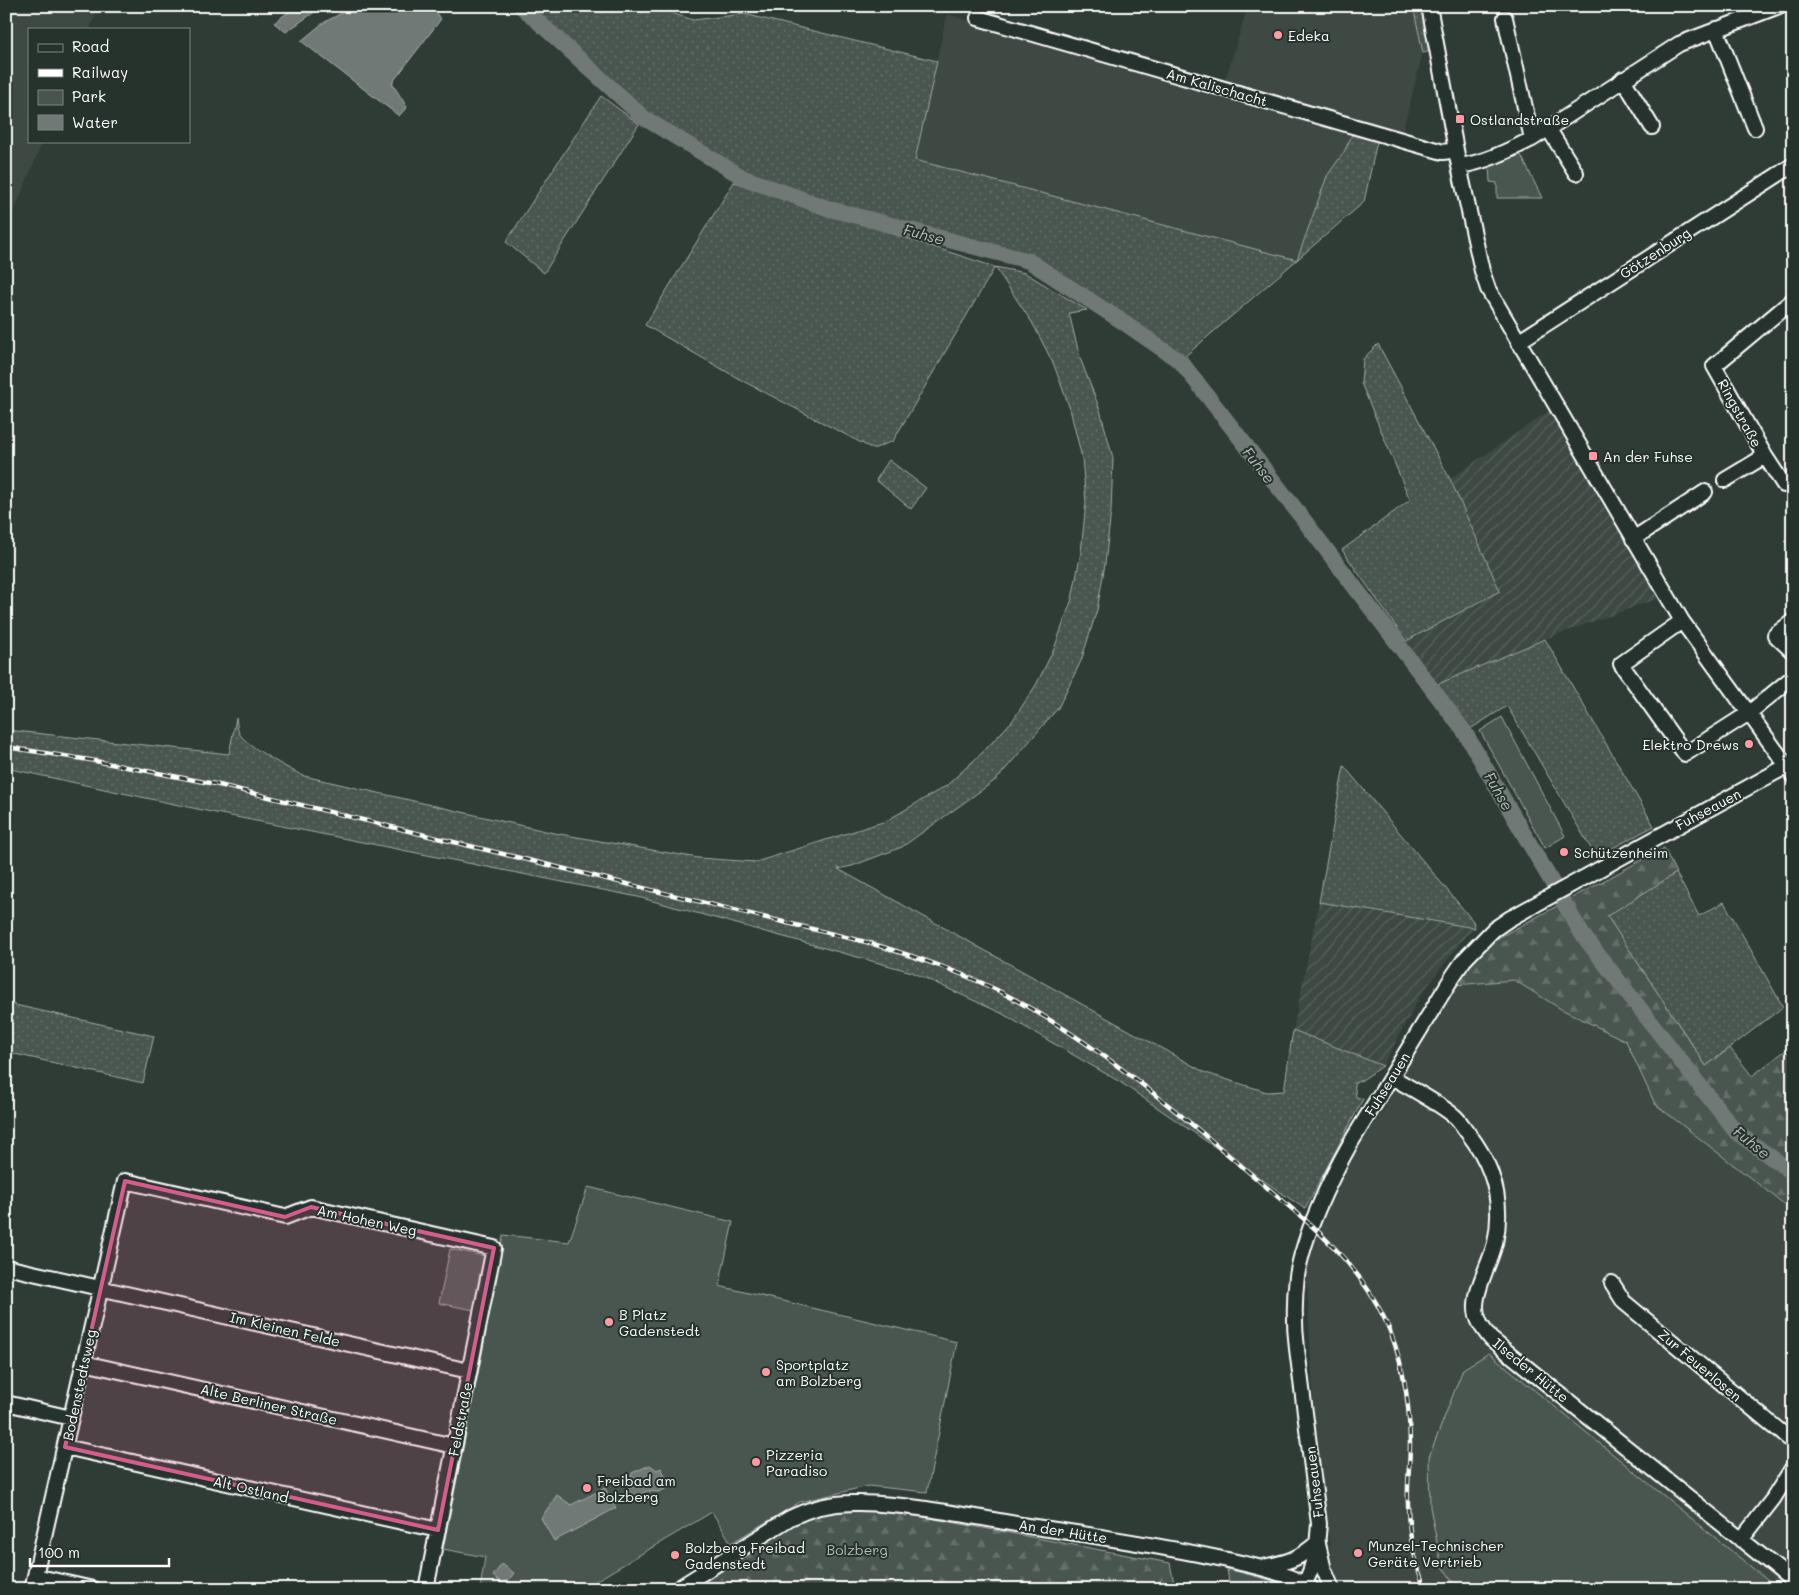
<svg xmlns="http://www.w3.org/2000/svg" width="1799" height="1595" font-family="Mali,sans-serif">
<defs>
<pattern id="industrial-furrows" width="10" height="10" patternUnits="userSpaceOnUse" patternTransform="scale(1.25)"><rect width="10" height="10" fill="#3c4842"/><path d="M-1 1l2-2M0 10L10 0M9 11l2-2" fill="none" stroke="#59635e"/></pattern>
<pattern id="grass-dots" width="8" height="8" patternUnits="userSpaceOnUse" patternTransform="scale(1.25)"><rect width="8" height="8" fill="#4a544f"/><path d="M2 2h.1M6 6h.1" fill="none" stroke="#656e69" stroke-width="1.8" stroke-linecap="round"/></pattern>
<pattern id="forest-firs" width="22" height="20" patternUnits="userSpaceOnUse" patternTransform="scale(1.25)"><rect width="22" height="20" fill="#4a544f"/><path d="M5 1l3.5 6h-7zM16 11l3.5 6h-7z" fill="#656e69"/></pattern>
</defs>
<rect width="100%" height="100%" fill="#2f3b35"/>
<filter id="ink" filterUnits="userSpaceOnUse"><feTurbulence type="fractalNoise" baseFrequency=".02" numOctaves="2"/><feDisplacementMap in="SourceGraphic" scale="10" xChannelSelector="R" yChannelSelector="G"/><feConvolveMatrix kernelMatrix="1 2 1 2 8 2 1 2 1" color-interpolation-filters="sRGB"/></filter>
<g filter="url(#ink)">
<path fill="#3c4842" d="M 6,6 L 99,6 L 90,29 L 29,29 L 29,141 L 43,141 L 13,214 L 6,211 Z
M 1248,6 L 1413,6 L 1423,53 L 1402,134 L 1358,122 L 1344,152 L 1327,176 L 1298,260 L 914,160 L 947,14 L 1220,96 Z
M 1514,980 L 1561,1009 L 1626,1041 L 1655,1104 L 1793,1211 L 1793,1589 L 1341,1589 L 1334,1573 L 1331,1557 L 1314,1414 L 1306,1267 L 1321,1223 L 1347,1167 L 1383,1110 L 1456,985 Z"/>
<path fill="url(#industrial-furrows)" d="M 1550,410 L 1662,597 L 1545,639 L 1438,684 L 1406,641 L 1500,591 L 1450,479 Z
M 1319,902 L 1475,928 L 1465,937 L 1420,996 L 1383,1066 L 1293,1030 Z"/>
<path fill="url(#grass-dots)" stroke="#a4aaa7" d="M 530,6 L 650,6 L 693,20 L 744,14 L 937,61 L 915,160 L 1297,260 L 1327,176 L 1344,152 L 1352,135 L 1377,141 L 1364,202 L 1183,358 L 1031,259 L 994,247 L 832,204 L 752,176 L 642,111 Z
M 1413,6 L 1422,6 L 1431,51 L 1423,53 Z
M 601,96 L 639,124 L 544,273 L 506,242 Z
M 734,182 L 995,267 L 1025,273 L 1087,310 L 1069,313 L 1080,358 L 1100,410 L 1113,458 L 1111,511 L 1105,564 L 1097,610 L 1081,661 L 1058,708 L 997,779 L 902,847 L 852,866 L 838,869 L 1206,1073 L 1267,1092 L 1284,1091 L 1293,1030 L 1383,1066 L 1362,1080 L 1354,1083 L 1356,1097 L 1363,1099 L 1305,1209 L 1120,1082 L 1001,1013 L 912,972 L 638,897 L 216,813 L 6,768 L 6,730 L 229,754 L 236,718 C 237,722 237,729 239,733 C 246,746 290,770 304,776 L 554,833 L 698,858 L 756,862 L 886,821 L 946,786 L 983,752 L 1013,720 L 1036,685 L 1054,649 L 1072,599 L 1081,552 L 1086,502 L 1082,458 L 1070,409 L 1054,365 L 1033,324 L 995,267 L 893,441 L 873,449 L 741,380 L 645,325 Z
M 1378,344 L 1450,479 L 1500,591 L 1406,641 L 1342,550 L 1410,500 L 1361,383 L 1363,359 Z
M 889,460 L 926,488 L 911,509 L 876,480 Z
M 1545,639 L 1654,826 L 1596,857 L 1507,706 L 1470,729 L 1438,684 Z
M 1344,766 L 1473,921 L 1475,928 L 1319,902 Z
M 1676,873 L 1699,916 L 1724,902 L 1783,1007 L 1706,1066 L 1606,915 Z
M 6,1003 L 154,1036 L 143,1083 L 6,1052 Z"/>
<path fill="url(#forest-firs)" stroke="#a4aaa7" d="M 1664,848 L 1676,873 L 1607,916 L 1706,1066 L 1730,1048 L 1752,1076 L 1786,1050 L 1793,1060 L 1793,1211 L 1655,1104 L 1626,1041 L 1561,1009 L 1514,980 L 1456,985 L 1481,951 L 1498,938 Z
M 859,1509 L 924,1517 L 1170,1563 L 1175,1589 L 690,1589 L 743,1558 L 804,1517 Z"/>
<path fill="#4a544f" stroke="#a4aaa7" d="M 1521,155 L 1542,198 L 1497,198 L 1497,183 L 1490,182 L 1489,166 Z
M 1502,717 L 1565,836 L 1545,848 L 1480,731 Z
M 588,1187 L 733,1222 L 719,1286 L 957,1342 L 927,1492 L 868,1486 L 800,1502 L 731,1543 L 712,1512 L 587,1586 L 589,1589 L 480,1589 L 485,1557 L 443,1549 L 483,1349 L 503,1235 L 569,1242 Z
M 450,1249 L 485,1256 L 474,1310 L 439,1303 Z
M 1489,1353 L 1778,1589 L 1457,1589 L 1441,1563 L 1430,1507 L 1429,1457 L 1463,1369 Z
M 1227,1569 L 1301,1588 L 1301,1589 L 1230,1589 Z"/>
<path fill="#707975" stroke="#a9afac" d="M 288,6 L 323,6 L 286,32 L 274,23 L 291,10 Z
M 355,6 L 430,6 L 441,19 L 392,83 L 407,107 L 399,116 L 301,41 L 323,23 Z
M 650,1465 L 657,1470 L 661,1468 L 671,1486 L 659,1492 L 647,1491 L 636,1496 L 627,1493 L 632,1473 Z
M 605,1488 L 616,1508 L 554,1541 L 541,1518 L 557,1495 L 571,1505 Z
M 502,1564 L 514,1573 L 505,1585 L 493,1576 Z"/>
<g fill="none" stroke-linecap="round" stroke-linejoin="round">
<path stroke="#707975" stroke-width="16" d="M 521,6 L 644,118 L 744,178 L 830,209 L 1029,261 L 1120,320 L 1181,362 L 1300,515 L 1464,731 L 1582,934 L 1736,1132 L 1793,1173"/>
<g stroke="#fff" stroke-width="18">
<path id="minor" d="M 1429,6 L 1459,166 L 1482,271 L 1488,289 L 1682,621 L 1787,766 L 1793,776
M 978,18 L 1443,152 L 1456,150
M 1505,18 L 1532,139
M 1716,29 L 1755,128
M 1623,79 L 1652,127
M 1548,128 L 1576,173
M 1459,166 C 1484,163 1510,150 1532,139 L 1679,44 L 1779,6
M 1793,300 L 1714,366 L 1765,456 L 1784,485 L 1793,478
M 1518,342 L 1793,165
M 1725,480 L 1765,456
M 1633,539 L 1705,492
M 1682,621 L 1621,664 L 1685,754 L 1749,713 L 1793,677
M 1793,621 L 1775,635 L 1793,652
M 1392,1077 C 1410,1088 1437,1102 1453,1115 C 1459,1119 1463,1127 1468,1133 C 1493,1165 1504,1202 1495,1243 C 1490,1264 1477,1284 1476,1305 C 1475,1319 1483,1329 1491,1339 L 1793,1581
M 6,1267 L 469,1371
M 1612,1283 L 1624,1302 L 1793,1442
M 84,1363 L 454,1446
M 6,1403 L 71,1418
M 65,1447 L 438,1530
M 1741,1540 L 1773,1499 L 1793,1467
M 1318,1544 L 1324,1570 L 1332,1589
M 1263,1567 C 1288,1562 1298,1560 1318,1542
M 35,1576 L 93,1589
M 1305,1584 C 1314,1565 1318,1545 1319,1524 L 1297,1349 C 1294,1324 1294,1300 1297,1276 C 1304,1234 1329,1181 1350,1144 L 1453,976 L 1464,960 L 1493,930 L 1509,919 L 1787,766
M 32,1589 L 125,1181 L 285,1217 L 311,1207 L 494,1248 L 426,1589
M 677,1589 L 790,1518 C 812,1507 834,1502 859,1503 C 913,1504 974,1517 1028,1526 C 1091,1535 1155,1545 1218,1558 C 1249,1565 1284,1571 1311,1588"/>
</g>
<use href="#minor" stroke="#26332d" stroke-width="14"/>
<g stroke="#fff" stroke-width="4.5">
<path id="rail" d="M 6,747 L 90,760 L 215,784 L 870,943 C 919,958 969,974 1014,999 C 1120,1057 1211,1141 1303,1218 C 1377,1282 1409,1344 1410,1443 C 1410,1463 1407,1483 1408,1504 C 1408,1532 1415,1562 1425,1589"/>
</g>
<use href="#rail" stroke="#26332d" stroke-width="2.5" stroke-dasharray="8" stroke-linecap="butt"/>
</g>
</g>
<path fill="#d45d8c" fill-opacity="0.2" stroke="#d45d8c" stroke-width="4" stroke-linejoin="round" d="M 125,1181 L 285,1217 L 311,1207 L 494,1248 L 438,1530 L 65,1447 Z"/>
<g fill="#ff9aa2" stroke="#26332d" stroke-width="2">
<circle cx="1278" cy="35" r="5"/>
<rect x="1455" y="114" width="10" height="10" rx="2.5"/>
<rect x="1588" y="451" width="10" height="10" rx="2.5"/>
<circle cx="1749" cy="744" r="5"/>
<circle cx="1564" cy="852" r="5"/>
<circle cx="609" cy="1322" r="5"/>
<circle cx="766" cy="1372" r="5"/>
<circle cx="756" cy="1462" r="5"/>
<circle cx="587" cy="1488" r="5"/>
<circle cx="1358" cy="1553" r="5"/>
<circle cx="675" cy="1555" r="5"/>
</g>
<g text-anchor="middle" dominant-baseline="central" stroke-width="4" stroke-linejoin="round" paint-order="stroke">
<g font-size="14" fill="#fff" stroke="#26332d" text-anchor="start">
<text x="1288" y="35">Edeka</text>
<text x="1470" y="119">Ostlandstraße</text>
<text x="1603" y="456">An der Fuhse</text>
<text x="1739" y="744" text-anchor="end">Elektro Drews</text>
<text x="1574" y="852">Schützenheim</text>
<text x="619" y="1314">B Platz<tspan x="619" dy="16">Gadenstedt</tspan></text>
<text x="776" y="1364">Sportplatz<tspan x="776" dy="16">am Bolzberg</tspan></text>
<text x="766" y="1454">Pizzeria<tspan x="766" dy="16">Paradiso</tspan></text>
<text x="597" y="1480">Freibad am<tspan x="597" dy="16">Bolzberg</tspan></text>
<text x="1368" y="1545">Munzel-Technischer<tspan x="1368" dy="16">Geräte Vertrieb</tspan></text>
<text x="685" y="1547">Bolzberg Freibad<tspan x="685" dy="16">Gadenstedt</tspan></text>
</g>
<g font-size="14" fill="#fff" stroke="#26332d">
<text transform="translate(1217 87) rotate(16)">Am Kalischacht</text>
<text transform="translate(1655 253) rotate(-33)">Götzenburg</text>
<text transform="translate(1740 413) rotate(61)">Ringstraße</text>
<text transform="translate(1708 809) rotate(-28)">Fuhseauen</text>
<text transform="translate(1387 1084) rotate(-58)">Fuhseauen</text>
<text transform="translate(367 1220) rotate(12)">Am Hohen Weg</text>
<text transform="translate(285 1329) rotate(13)">Im Kleinen Felde</text>
<text transform="translate(1700 1365) rotate(40)">Zur Feuerlosen</text>
<text transform="translate(1531 1370) rotate(39)">Ilseder Hütte</text>
<text transform="translate(79 1385) rotate(-78)">Bodenstedtsweg</text>
<text transform="translate(269 1404) rotate(13)">Alte Berliner Straße</text>
<text transform="translate(460 1419) rotate(-79)">Feldstraße</text>
<text transform="translate(1314 1482) rotate(-97)">Fuhseauen</text>
<text transform="translate(251 1489) rotate(13)">Alt Ostland</text>
<text transform="translate(1063 1531) rotate(9)">An der Hütte</text>
</g>
<g font-size="14" fill="#b7bbb9" stroke="#26332d">
<text x="857" y="1549">Bolzberg</text>
</g>
<g font-size="15" font-style="italic" fill="#b8bcba" stroke="#26332d">
<text transform="translate(924 234) rotate(15)">Fuhse</text>
<text transform="translate(1259 465) rotate(52)">Fuhse</text>
<text transform="translate(1499 791) rotate(60)">Fuhse</text>
<text transform="translate(1752 1142) rotate(39)">Fuhse</text>
</g>
</g>
<rect width="1799" height="1595" fill="none" stroke="#26332d" stroke-width="25"/>
<rect x="12" y="12" width="1774" height="1570" fill="none" stroke="#fff" stroke-width="2" filter="url(#ink)"/>
<rect x="28" y="28" width="162" height="115" fill="#26332d" stroke="#7d8581"/>
<rect x="38" y="44" width="25" height="8" fill="#26332d" stroke="#7d8581"/>
<text x="72" y="52" font-size="15" fill="#ffffff">Road</text>
<rect x="38" y="69" width="25" height="8" fill="#ffffff" stroke="#7d8581"/>
<text x="72" y="78" font-size="15" fill="#ffffff">Railway</text>
<rect x="38" y="90" width="25" height="15" fill="#4a544f" stroke="#7d8581"/>
<text x="72" y="102" font-size="15" fill="#ffffff">Park</text>
<rect x="38" y="115" width="25" height="15" fill="#707975" stroke="#7d8581"/>
<text x="72" y="128" font-size="15" fill="#ffffff">Water</text>
<path d="M30 1558v8h139v-8" fill="none" stroke="#ffffff" stroke-width="2.5"/>
<text x="38" y="1558" font-size="15" fill="#ffffff" stroke="#26332d" stroke-width="4" paint-order="stroke">100 m</text>
</svg>
